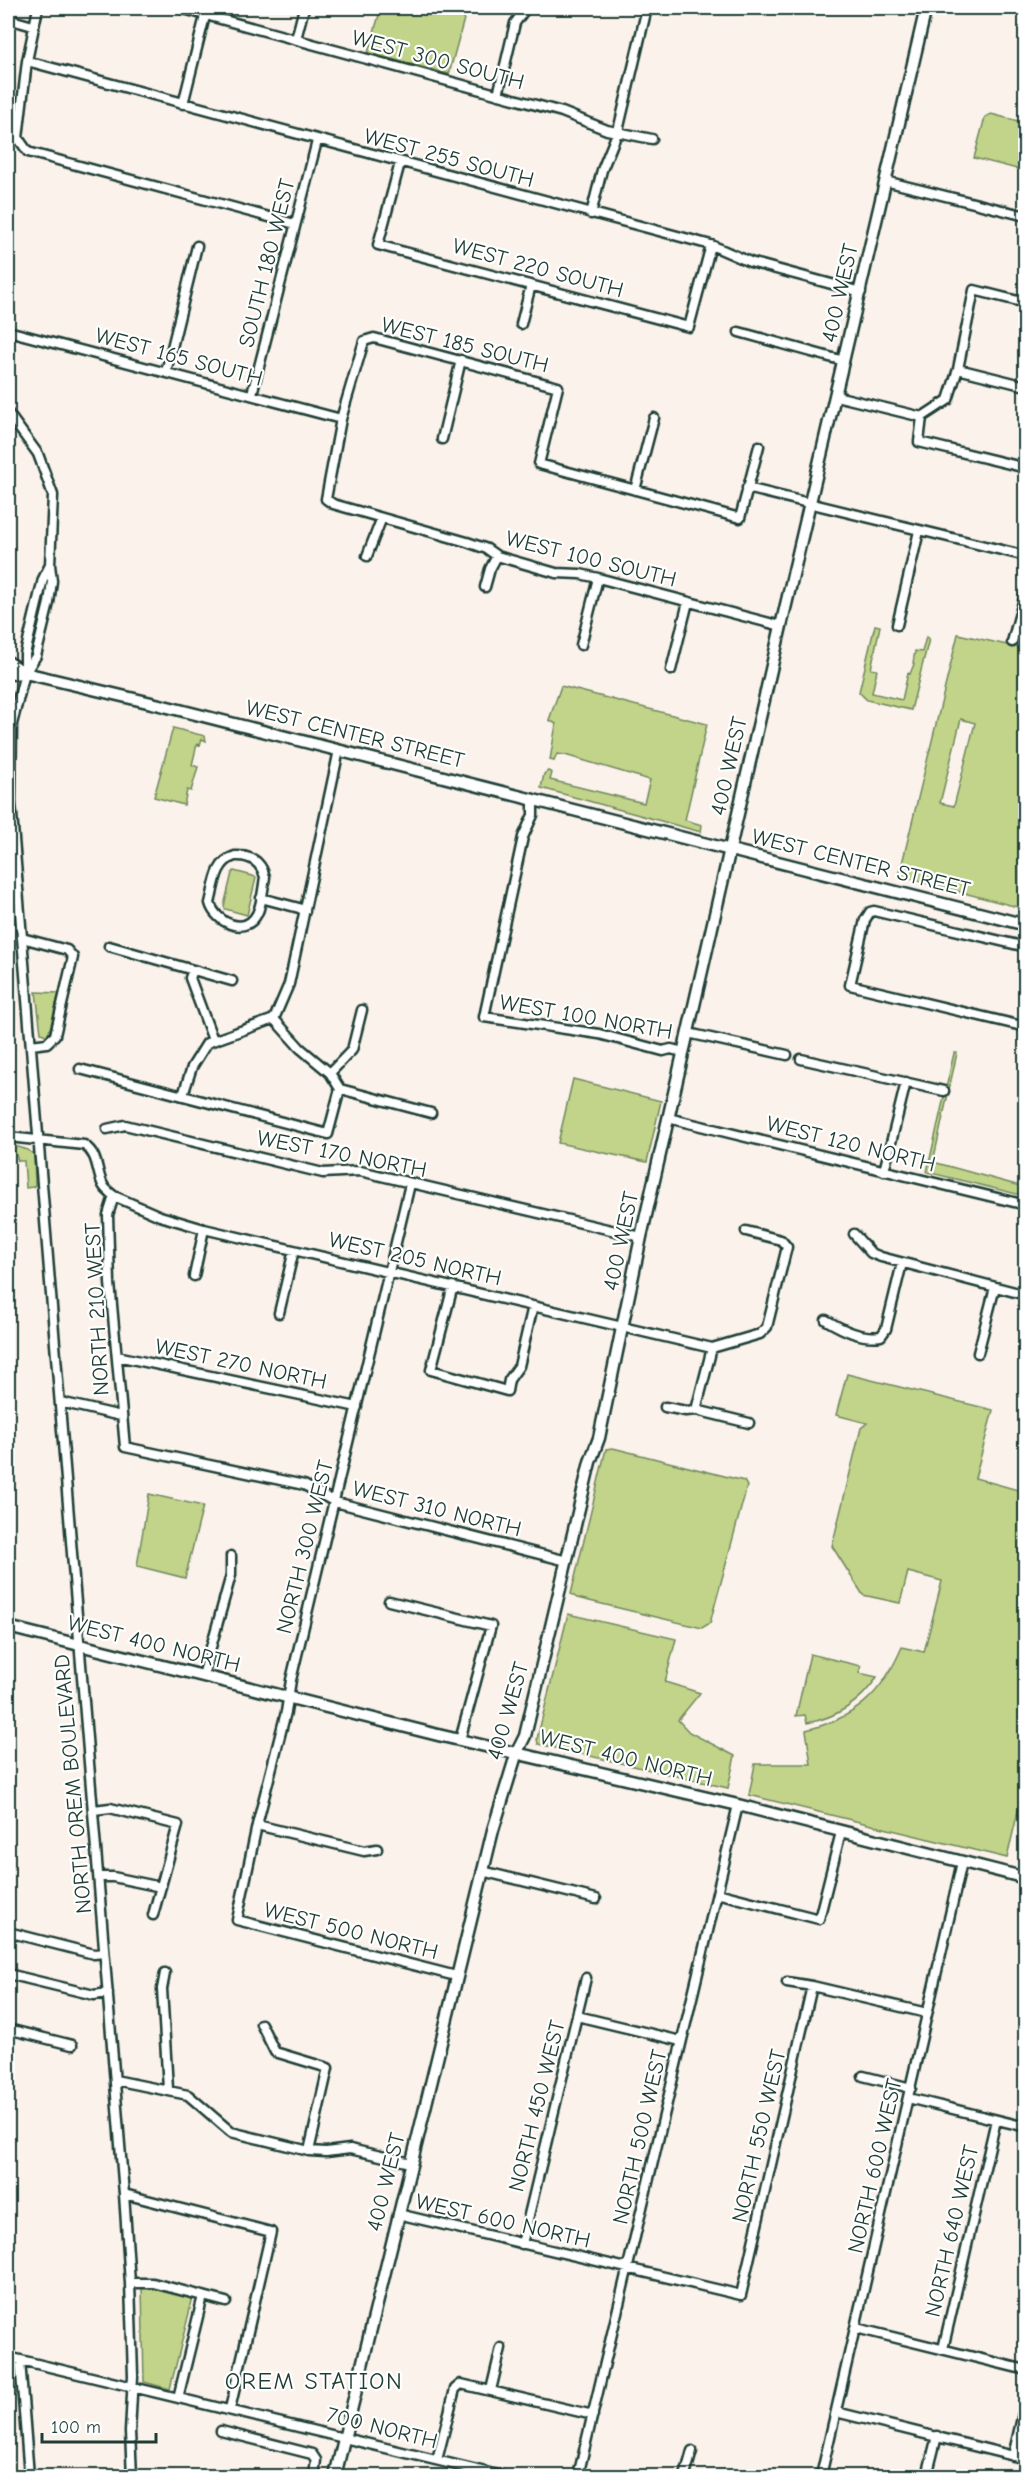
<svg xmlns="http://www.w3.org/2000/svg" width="1033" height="2484" font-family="'Comic Neue',sans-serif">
<rect width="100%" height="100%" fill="#fbf2eb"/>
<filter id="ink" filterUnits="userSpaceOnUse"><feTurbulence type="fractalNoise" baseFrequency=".0167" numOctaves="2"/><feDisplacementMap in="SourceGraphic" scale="12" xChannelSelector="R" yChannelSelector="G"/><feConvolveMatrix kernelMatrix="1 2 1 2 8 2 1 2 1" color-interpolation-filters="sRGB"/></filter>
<g filter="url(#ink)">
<path fill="#c1d489" stroke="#70885e" stroke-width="1.5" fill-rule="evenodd" d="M 381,8 L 467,8 L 449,74 L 368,53 Z
M 991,114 L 1022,122 L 1025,116 L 1025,171 L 974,158 L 985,117 Z
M 875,625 L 880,626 L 871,669 L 877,670 L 872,693 L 902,700 L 908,673 L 910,674 L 914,664 L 913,663 L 915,651 L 922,652 L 926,637 L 929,639 L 911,710 L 867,700 L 859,692 Z
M 958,634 L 1025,649 L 1025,909 L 899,876 ZM 961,719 L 975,723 L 954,806 L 940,803 Z
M 561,686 L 707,724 L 685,820 L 702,825 L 701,832 L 541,788 L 544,774 L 548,771 L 552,773 L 550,780 L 644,803 L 650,780 L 565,755 L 557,754 L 554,761 L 550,760 L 556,724 L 549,720 Z
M 173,728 L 205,736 L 206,741 L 202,739 L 200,745 L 197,744 L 192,765 L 198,767 L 191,791 L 187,790 L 184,805 L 154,797 Z
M 234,871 L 253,876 L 256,878 L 247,915 L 225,909 L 224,906 L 232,873 Z
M 36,992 L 59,993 L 48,1036 L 41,1033 Z
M 954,1053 L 957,1053 L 933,1162 L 1020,1186 L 1025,1165 L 1025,1196 L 927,1172 Z
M 573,1079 L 661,1101 L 647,1162 L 558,1143 Z
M 8,1144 L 28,1150 L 34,1155 L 35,1185 L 33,1187 L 26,1188 L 24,1161 L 18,1161 L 15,1152 L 8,1149 Z
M 847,1374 L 993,1410 L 975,1478 L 1025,1492 L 1026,1777 L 1007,1858 L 749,1795 L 755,1764 L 811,1764 L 806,1730 C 856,1718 882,1694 902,1647 L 924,1652 L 942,1581 L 908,1572 L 900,1603 L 863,1595 L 832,1546 L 861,1428 L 867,1423 L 836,1415 Z
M 613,1448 L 744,1481 L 747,1486 L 710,1623 L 702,1628 L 577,1598 L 571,1594 L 606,1449 Z
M 149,1494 L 203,1506 L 185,1578 L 137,1566 Z
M 568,1614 L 676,1639 L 665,1682 L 700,1693 L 678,1720 L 689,1732 L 735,1756 L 728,1788 L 538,1744 L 537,1739 Z
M 810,1654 L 861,1666 L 859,1673 L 877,1677 C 861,1702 836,1718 807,1723 L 805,1715 L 796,1716 Z
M 156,2287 L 193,2297 L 170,2389 L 144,2382 L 142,2288 Z"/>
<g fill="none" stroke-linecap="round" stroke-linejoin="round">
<g stroke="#1f3d34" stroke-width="13">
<path id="minor" d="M 38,8 L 27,61 L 18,138 L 28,152 L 295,224
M 180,8 L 562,112 L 607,130 L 652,139
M 8,19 L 33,26
M 296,39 L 304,8
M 27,61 L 711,245 L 750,262 L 861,292
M 498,95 L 515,23 L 526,8
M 183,104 L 207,8
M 400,163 L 378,245 L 689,327 L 711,245
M 885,181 L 1026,216
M 591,214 L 602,170 L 618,131 L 647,8
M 521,324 L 531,285
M 8,331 L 341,419
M 739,332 L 844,361
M 958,369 L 1022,385
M 166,372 L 197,246
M 252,394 L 317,141
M 836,396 L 922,417
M 8,413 L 38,454 L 53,495 L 50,565 L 52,581 L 49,603 L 36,656 L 25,673
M 922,417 L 948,400 L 958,369 L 974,290 L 1026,303
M 922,417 L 919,442 L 1026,468
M 442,439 L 461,360
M 759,446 L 740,518 L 539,464 L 558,387 L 374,338 L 364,341 L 341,419 L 326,499 L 333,504 L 467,542 L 487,549 L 497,556 L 556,573 L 580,574 L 598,578 L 781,626
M 747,488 L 1026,556
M 635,490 L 654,418
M 367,556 L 381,520
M 50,565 L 43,579 L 25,654 L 25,673 L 12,724 L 11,802 L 124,2194 L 130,2283 L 133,2376 L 130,2432 L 132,2476
M 485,587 L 490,569 L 497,556
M 897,625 L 919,531
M 1012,642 L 1026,591
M 581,645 L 598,578
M 671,670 L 688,602
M 533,799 L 533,815 L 523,837 L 484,1017 L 599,1034 L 663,1051 L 671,1049 L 683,1052
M 235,856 C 251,855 261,862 265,877 C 263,889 262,904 257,914 C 245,937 215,922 210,903 C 215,885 215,862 235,856 Z
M 261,898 L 299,908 L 305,911
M 22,938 L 67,950 L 73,957 L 55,1035 L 47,1043 L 31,1045
M 109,946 L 232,981
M 1026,947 L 874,911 L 870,912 L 865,920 L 850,985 L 1026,1027
M 193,970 L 190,978 L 213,1040
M 274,1019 L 300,1048 L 330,1073 L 340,1089 L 431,1113
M 688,1033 L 787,1055
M 801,1059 L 944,1091
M 80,1069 L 328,1134 L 340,1089
M 330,1073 L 352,1050 L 362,1010
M 183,1095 L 192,1067 L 207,1043 L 274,1019 L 289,984 L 339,750
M 668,1118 L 1026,1205
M 107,1129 L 125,1125 L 323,1173 L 360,1171 L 641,1237
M 8,1137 L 84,1145 C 99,1155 96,1171 103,1185 C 105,1189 110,1193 114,1196 L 108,1215 L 110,1283 L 125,1447 L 304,1485 L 335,1502 L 567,1561
M 884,1171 L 906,1082
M 410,1184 L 291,1680 L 286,1712 L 257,1825 L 237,1920 L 456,1976
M 114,1196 L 160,1216 L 204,1229 L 712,1348 L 760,1334 L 767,1327 L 787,1247 L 781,1240 L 746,1231
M 854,1234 L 871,1253 L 881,1257 L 1026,1295
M 194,1276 L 204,1229
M 453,1286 L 431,1370 L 507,1391 L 509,1380 L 519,1366 L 533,1306
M 279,1313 L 294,1250
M 826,1320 C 843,1330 861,1339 881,1336 L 886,1329 L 902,1263
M 978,1353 L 995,1287
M 117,1356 L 357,1407
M 60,1402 L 121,1416
M 665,1407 L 686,1411 L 696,1410 L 749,1423
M 696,1410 L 712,1348
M 389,1601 L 491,1626 L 460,1740
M 203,1676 L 231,1575 L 231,1556
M 94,1810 L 110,1808 L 178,1825 L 153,1915
M 257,1825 L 364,1851 L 377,1849
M 482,1871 L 596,1899
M 99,1877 L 113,1877 L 161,1887
M 717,1893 L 819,1919 L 841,1832
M 8,1932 L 94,1954 L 104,1953
M 165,1973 L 162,1989 L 168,2089
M 8,1974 L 94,1995 L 108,1993
M 787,1982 L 812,1986 L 927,2013
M 577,2016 L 681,2041
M 261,2024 L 275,2052 L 328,2068 L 309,2151
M 8,2029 L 72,2045
M 863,2076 L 911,2088
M 115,2080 L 188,2095 L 231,2132 L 309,2151 L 326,2152 L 350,2149 L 411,2163
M 908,2098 L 1026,2127
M 124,2194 L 271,2232 L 230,2409
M 398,2214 L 741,2295 L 812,1986
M 522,2244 L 586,1978
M 130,2283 L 153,2283 L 226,2302
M 856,2328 L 1026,2370
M 943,2349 L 996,2120
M 8,2357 L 502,2476
M 20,2360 L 29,2476
M 491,2390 L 501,2348
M 178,2398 L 203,2296
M 836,2412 L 1026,2459
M 221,2431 L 312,2454 L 316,2460 L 314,2476
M 1013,2456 L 1026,2401
M 437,2460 L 455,2389 L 461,2384 L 593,2415
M 578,2476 L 738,1805
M 685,2476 L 692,2451
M 821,2476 L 962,1862
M 927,2476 L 937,2436"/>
</g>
<g stroke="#1f3d34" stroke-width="15">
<path id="major" d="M 8,662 L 25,673
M 8,674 L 25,673 L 160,705 L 1026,925
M 8,1627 L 438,1735 L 738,1805 L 1026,1878
M 335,2476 L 493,1830 L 517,1752 L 525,1736 L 590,1462 L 599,1438 L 641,1237 L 781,626 L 926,8"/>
</g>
<use href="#minor" stroke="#fff" stroke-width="8"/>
<use href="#major" stroke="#fff" stroke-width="10"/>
</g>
</g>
<g text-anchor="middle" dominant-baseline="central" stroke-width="4.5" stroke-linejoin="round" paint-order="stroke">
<g font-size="22" fill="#1f3d34" stroke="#fff">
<text transform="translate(438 60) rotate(15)">WEST 300 SOUTH</text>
<text transform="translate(449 158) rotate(15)">WEST 255 SOUTH</text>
<text transform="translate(267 263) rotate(-76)">SOUTH 180 WEST</text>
<text transform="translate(538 268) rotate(15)">WEST 220 SOUTH</text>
<text transform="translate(840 293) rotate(-77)">400 WEST</text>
<text transform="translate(465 345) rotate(14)">WEST 185 SOUTH</text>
<text transform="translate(179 357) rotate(15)">WEST 165 SOUTH</text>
<text transform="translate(591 559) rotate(14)">WEST 100 SOUTH</text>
<text transform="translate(355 734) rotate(14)">WEST CENTER STREET</text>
<text transform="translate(729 766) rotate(-77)">400 WEST</text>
<text transform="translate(861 863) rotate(14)">WEST CENTER STREET</text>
<text transform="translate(586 1017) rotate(10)">WEST 100 NORTH</text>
<text transform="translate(851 1144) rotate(14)">WEST 120 NORTH</text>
<text transform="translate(342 1154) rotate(11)">WEST 170 NORTH</text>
<text transform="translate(621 1241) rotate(-78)">400 WEST</text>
<text transform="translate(415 1259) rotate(13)">WEST 205 NORTH</text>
<text transform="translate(97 1309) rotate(-93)">NORTH 210 WEST</text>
<text transform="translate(241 1364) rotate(12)">WEST 270 NORTH</text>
<text transform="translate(437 1509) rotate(14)">WEST 310 NORTH</text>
<text transform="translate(305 1547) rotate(-76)">NORTH 300 WEST</text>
<text transform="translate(154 1644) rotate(14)">WEST 400 NORTH</text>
<text transform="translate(508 1711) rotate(-74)">400 WEST</text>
<text transform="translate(626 1758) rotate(14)">WEST 400 NORTH</text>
<text transform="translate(73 1784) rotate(-95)">NORTH OREM BOULEVARD</text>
<text transform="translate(351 1931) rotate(14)">WEST 500 NORTH</text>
<text transform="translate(537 2106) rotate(-76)">NORTH 450 WEST</text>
<text transform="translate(759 2136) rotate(-77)">NORTH 550 WEST</text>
<text transform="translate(640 2137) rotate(-77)">NORTH 500 WEST</text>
<text transform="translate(875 2166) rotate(-77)">NORTH 600 WEST</text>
<text transform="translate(386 2182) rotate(-76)">400 WEST</text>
<text transform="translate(503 2221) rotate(13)">WEST 600 NORTH</text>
<text transform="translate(952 2231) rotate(-77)">NORTH 640 WEST</text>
<text transform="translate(382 2428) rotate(14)">700 NORTH</text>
</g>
<g font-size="24" letter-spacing="1.5" fill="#1f3d34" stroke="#fff">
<text x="314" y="2381">OREM STATION</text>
</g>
</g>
<rect width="1033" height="2484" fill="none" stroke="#fff" stroke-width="30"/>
<rect x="15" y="15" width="1003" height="2454" fill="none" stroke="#1f3d34" stroke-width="2" filter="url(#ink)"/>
<path d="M42 2433v9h114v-9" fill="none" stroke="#1f3d34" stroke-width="3"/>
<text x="51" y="2433" font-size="18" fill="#1f3d34" stroke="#ffffff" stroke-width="4.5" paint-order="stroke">100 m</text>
</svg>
